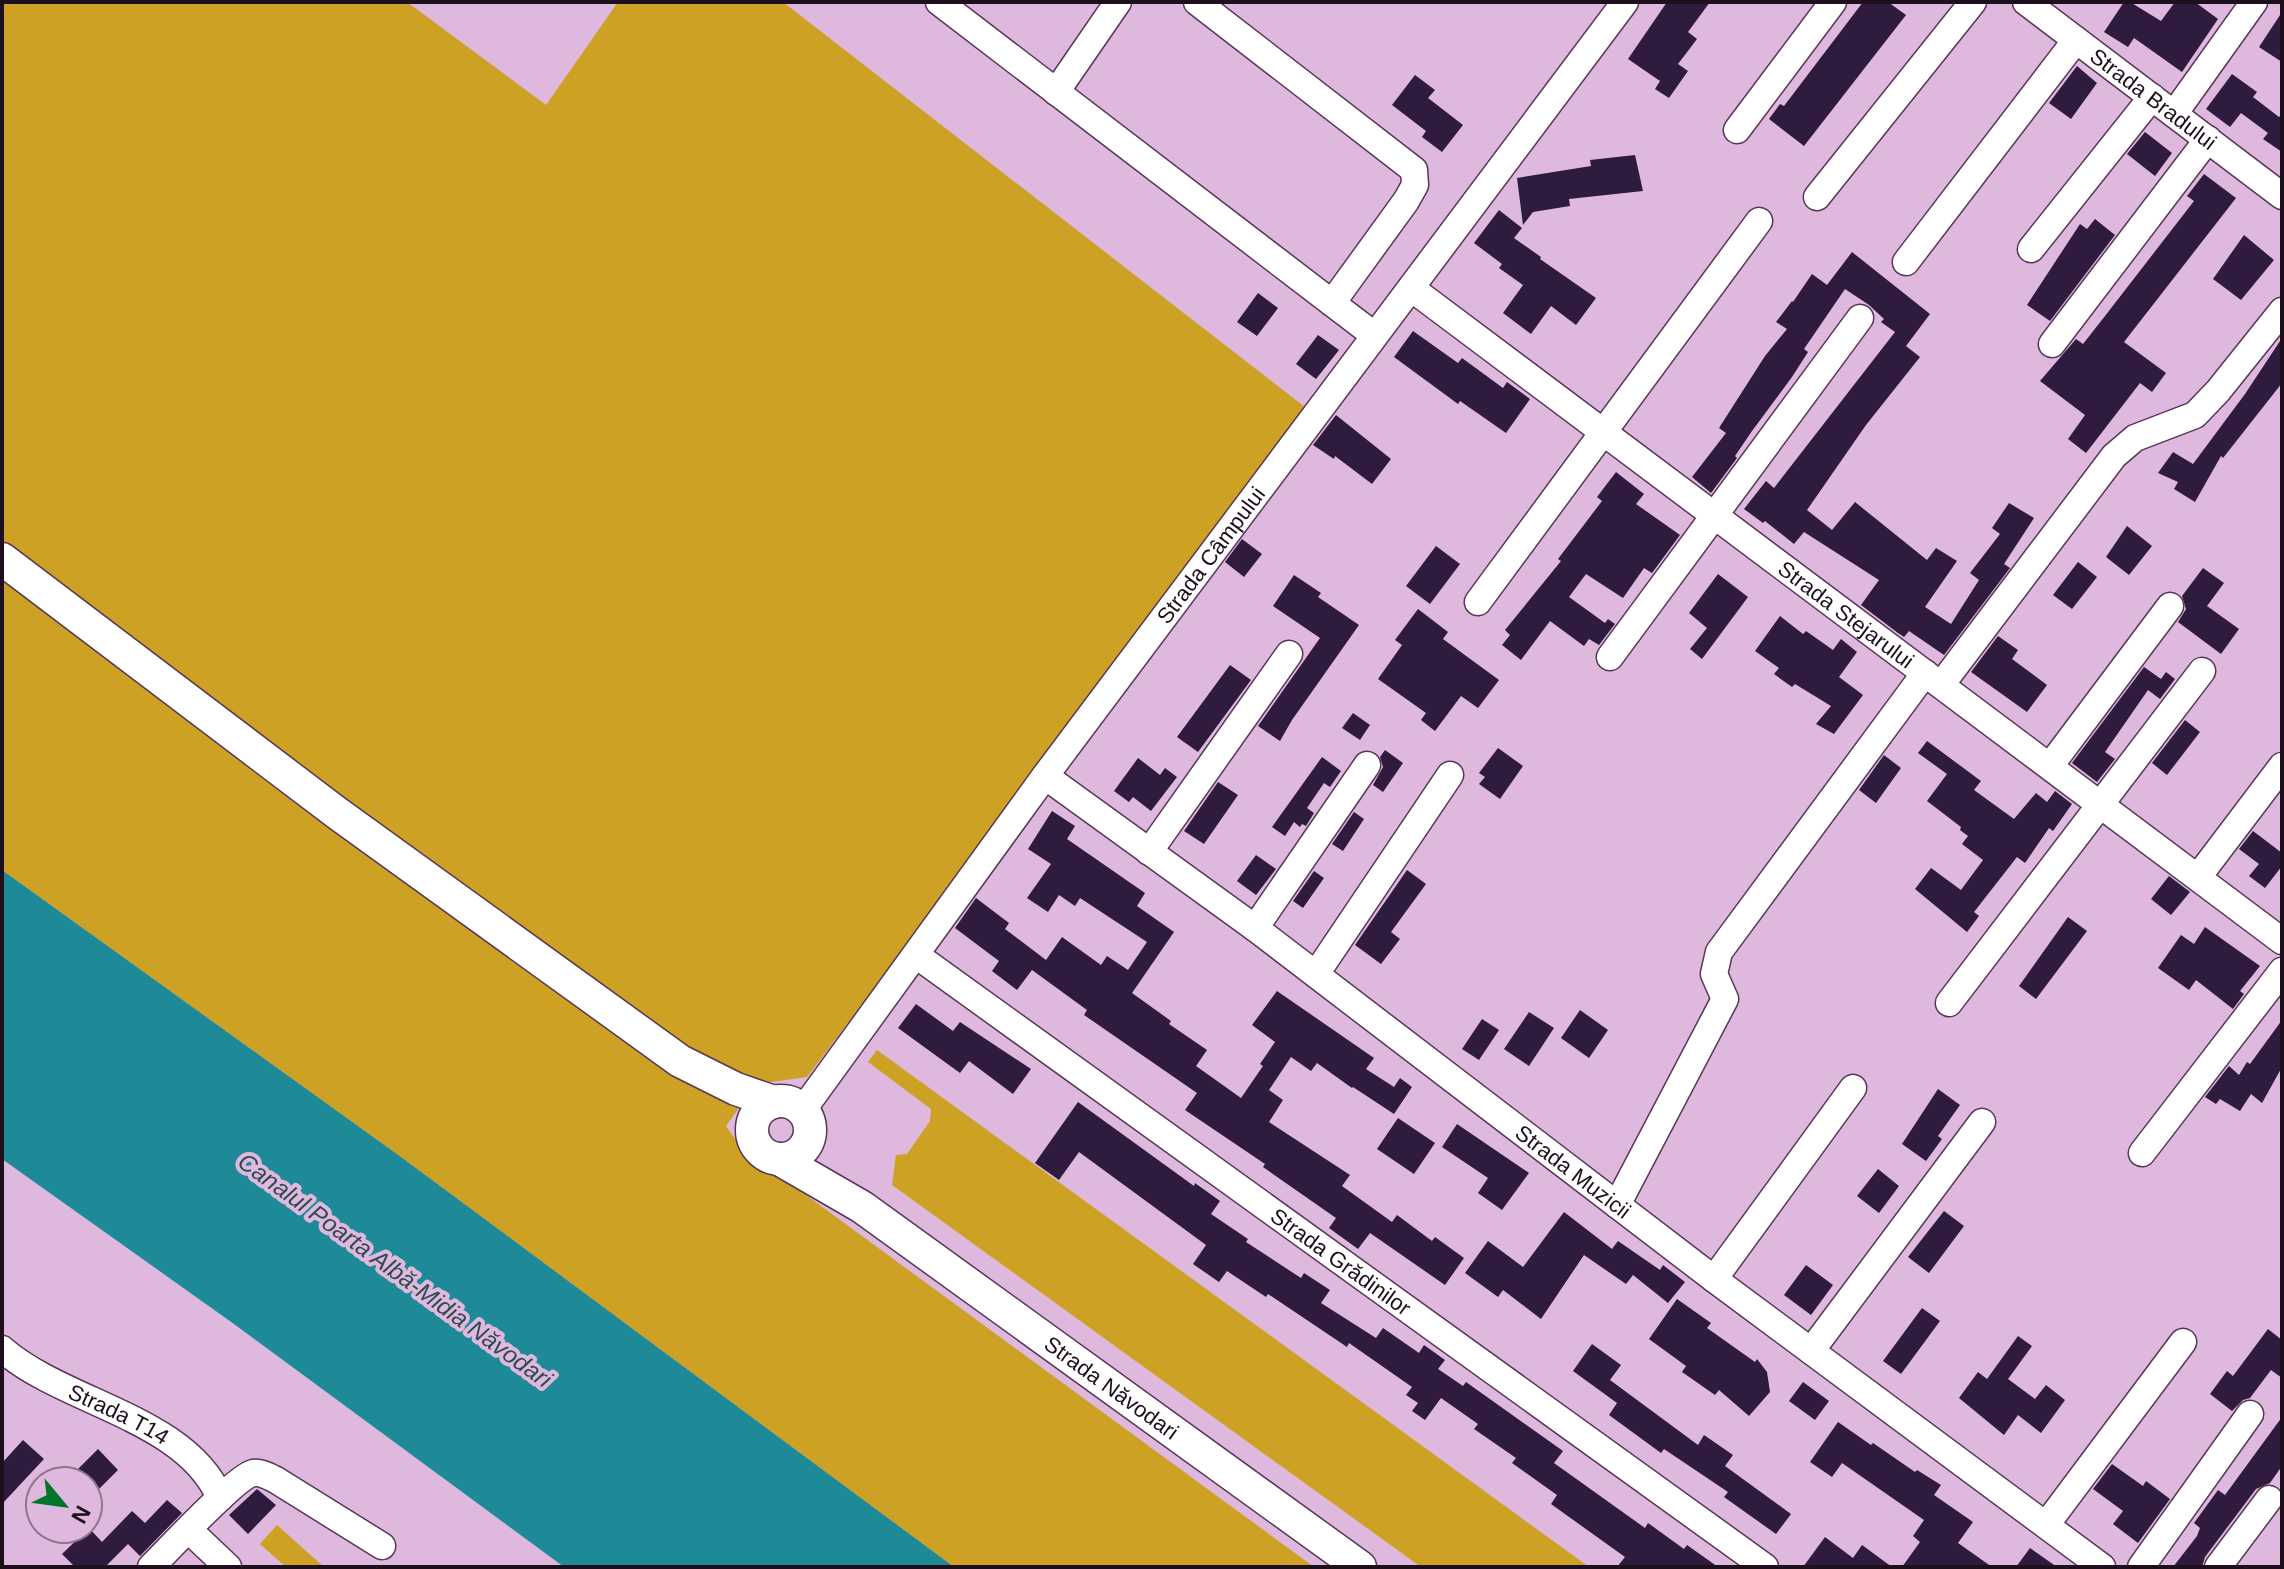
<svg xmlns="http://www.w3.org/2000/svg" width="2284" height="1569" font-family="Helvetica,sans-serif">
<rect width="100%" height="100%" fill="#dfb8dd"/>
<path fill="#cda123" d="M 2,2 L 407,2 L 546,105 L 618,2 L 783,2 L 1310,411 L 807,1077 L 756,1084 L 726,1126 L 750,1160 L 791,1184 L 1314,1567 L 954,1567 L 401,1157 L 2,870 Z
M 877,1050 L 1589,1567 L 1421,1567 L 892,1185 L 896,1155 L 907,1154 L 930,1121 L 931,1109 L 868,1062 Z
M 277,1525 L 324,1567 L 286,1567 L 260,1544 Z"/>
<path fill="#1e8a98" d="M 2,870 L 401,1157 L 954,1567 L 564,1567 L 234,1324 L 2,1159 Z"/>
<path fill="#2e1b3e" d="M 1667,2 L 1710,2 L 1688,32 L 1697,39 L 1678,64 L 1688,71 L 1669,98 L 1655,89 L 1660,81 L 1628,59 Z
M 1863,2 L 1888,2 L 1906,15 L 1804,146 L 1769,119 L 1780,104 L 1784,106 Z
M 2124,2 L 2130,2 L 2161,21 L 2175,2 L 2195,2 L 2218,19 L 2182,72 L 2134,38 L 2128,47 L 2104,32 Z
M 2282,12 L 2282,62 L 2259,47 Z
M 2077,66 L 2097,83 L 2071,119 L 2049,103 Z
M 2232,74 L 2257,92 L 2253,97 L 2279,117 L 2282,114 L 2282,152 L 2263,139 L 2268,133 L 2241,113 L 2230,127 L 2206,109 Z
M 1415,75 L 1435,90 L 1428,98 L 1463,125 L 1442,152 L 1422,137 L 1426,131 L 1392,105 Z
M 2145,132 L 2172,153 L 2155,176 L 2127,154 Z
M 1635,155 L 1643,191 L 1569,199 L 1570,206 L 1533,212 L 1523,225 L 1517,178 L 1591,166 L 1590,160 Z
M 2204,174 L 2236,198 L 2124,342 L 2166,373 L 2152,392 L 2140,383 L 2086,453 L 2068,439 L 2085,415 L 2040,381 L 2076,339 L 2083,344 L 2105,316 L 2194,201 L 2187,196 Z
M 1499,210 L 1522,228 L 1514,238 L 1541,257 L 1540,259 L 1596,298 L 1576,325 L 1551,306 L 1531,334 L 1503,313 L 1523,285 L 1499,268 L 1502,264 L 1474,243 Z
M 2095,219 L 2115,235 L 2050,321 L 2027,305 L 2080,224 L 2087,229 Z
M 2244,235 L 2274,260 L 2241,300 L 2213,279 Z
M 1852,252 L 1930,314 L 1906,346 L 1920,357 L 1866,425 L 1807,510 L 1832,530 L 1855,502 L 1927,560 L 1936,548 L 1957,561 L 1925,607 L 1951,624 L 1979,580 L 1970,573 L 2000,534 L 1992,528 L 2009,503 L 2034,518 L 2004,564 L 2010,568 L 1944,655 L 1909,631 L 1904,637 L 1898,633 L 1861,605 L 1879,580 L 1804,532 L 1794,544 L 1765,521 L 1763,523 L 1744,509 L 1766,481 L 1774,488 L 1895,332 L 1881,322 L 1884,319 L 1869,305 L 1845,289 L 1804,349 L 1808,352 L 1792,377 L 1752,431 L 1735,456 L 1737,458 L 1711,493 L 1692,477 L 1726,433 L 1719,428 L 1765,356 L 1787,329 L 1776,322 L 1792,301 L 1793,302 L 1812,274 L 1827,285 Z
M 1258,293 L 1278,308 L 1257,336 L 1237,322 Z
M 1413,331 L 1458,363 L 1462,358 L 1503,388 L 1507,382 L 1530,399 L 1506,433 L 1460,401 L 1458,404 L 1394,357 Z
M 1318,335 L 1339,350 L 1316,379 L 1296,364 Z
M 2282,338 L 2282,383 L 2223,458 L 2221,456 L 2195,502 L 2174,489 L 2178,482 L 2158,473 L 2173,452 L 2193,464 L 2245,394 Z
M 1336,415 L 1391,459 L 1372,484 L 1335,456 L 1334,459 L 1313,445 Z
M 1616,472 L 1644,494 L 1636,504 L 1680,535 L 1652,573 L 1644,568 L 1623,598 L 1586,574 L 1569,597 L 1605,623 L 1608,619 L 1615,624 L 1599,645 L 1589,639 L 1584,646 L 1550,621 L 1521,660 L 1502,645 L 1510,635 L 1505,630 L 1561,561 L 1558,559 L 1602,501 L 1597,497 Z
M 2127,526 L 2152,546 L 2129,575 L 2106,557 Z
M 1242,539 L 1262,554 L 1244,577 L 1225,562 Z
M 1436,546 L 1460,564 L 1430,604 L 1406,586 Z
M 2078,562 L 2097,577 L 2072,609 L 2053,595 Z
M 2203,568 L 2224,583 L 2207,606 L 2239,629 L 2221,654 L 2178,622 L 2186,609 L 2182,596 Z
M 1718,574 L 1748,597 L 1702,659 L 1690,649 L 1707,628 L 1689,613 Z
M 1294,575 L 1321,593 L 1318,597 L 1359,625 L 1292,720 L 1280,741 L 1258,726 L 1320,638 L 1273,606 Z
M 1418,609 L 1448,632 L 1443,639 L 1499,680 L 1478,708 L 1461,696 L 1435,731 L 1421,720 L 1426,713 L 1378,679 L 1402,645 L 1395,640 Z
M 1780,616 L 1803,634 L 1806,631 L 1833,650 L 1841,639 L 1857,652 L 1839,677 L 1863,695 L 1834,734 L 1816,724 L 1831,706 L 1795,684 L 1792,687 L 1774,674 L 1779,668 L 1755,651 Z
M 1998,636 L 2018,650 L 2012,659 L 2047,685 L 2027,712 L 1971,672 Z
M 1230,665 L 1251,680 L 1198,752 L 1177,737 Z
M 2144,667 L 2161,679 L 2166,672 L 2175,679 L 2160,699 L 2148,690 L 2105,752 L 2115,759 L 2097,782 L 2072,763 Z
M 1353,713 L 1370,725 L 1360,740 L 1342,728 Z
M 2185,720 L 2200,732 L 2167,775 L 2152,763 Z
M 1927,741 L 1981,781 L 1974,790 L 2014,819 L 2036,793 L 2047,802 L 2055,791 L 2072,804 L 2053,831 L 2049,828 L 2025,863 L 2017,857 L 1974,912 L 1979,916 L 1967,932 L 1915,889 L 1931,868 L 1961,890 L 1983,860 L 1962,844 L 1968,836 L 1960,830 L 1961,827 L 1927,801 L 1947,774 L 1918,753 Z
M 1498,748 L 1523,766 L 1500,799 L 1479,784 L 1485,777 L 1479,773 Z
M 1385,750 L 1403,763 L 1383,792 L 1373,785 L 1383,767 L 1380,757 Z
M 1884,755 L 1901,768 L 1876,803 L 1859,790 Z
M 1322,757 L 1341,771 L 1330,787 L 1324,783 L 1307,808 L 1314,813 L 1306,826 L 1302,824 L 1300,827 L 1294,822 L 1285,836 L 1272,827 Z
M 1138,758 L 1160,775 L 1165,768 L 1177,777 L 1151,811 L 1133,797 L 1129,802 L 1114,791 Z
M 1218,782 L 1238,795 L 1204,844 L 1184,831 Z
M 1052,811 L 1075,826 L 1067,839 L 1145,893 L 1137,906 L 1174,932 L 1132,993 L 1171,1021 L 1169,1024 L 1207,1050 L 1196,1066 L 1241,1098 L 1263,1066 L 1260,1064 L 1275,1042 L 1252,1025 L 1277,991 L 1374,1058 L 1366,1069 L 1394,1087 L 1400,1078 L 1412,1087 L 1394,1114 L 1353,1087 L 1352,1088 L 1317,1063 L 1311,1071 L 1291,1057 L 1269,1090 L 1283,1100 L 1269,1122 L 1350,1175 L 1342,1186 L 1392,1222 L 1397,1215 L 1432,1241 L 1435,1237 L 1464,1258 L 1445,1285 L 1370,1233 L 1358,1249 L 1329,1228 L 1336,1218 L 1263,1167 L 1265,1164 L 1185,1110 L 1197,1093 L 1084,1015 L 1087,1010 L 1032,970 L 1017,990 L 992,971 L 999,961 L 955,928 L 976,898 L 1009,923 L 1005,929 L 1046,960 L 1062,937 L 1101,965 L 1107,956 L 1128,970 L 1147,942 L 1080,898 L 1075,906 L 1059,895 L 1048,912 L 1027,898 L 1051,864 L 1028,849 Z
M 1354,812 L 1364,819 L 1343,851 L 1332,844 Z
M 2253,831 L 2282,853 L 2282,866 L 2265,888 L 2249,876 L 2259,864 L 2239,849 Z
M 1256,855 L 1276,869 L 1256,895 L 1237,881 Z
M 1407,870 L 1426,884 L 1391,932 L 1400,939 L 1381,964 L 1355,945 Z
M 1314,871 L 1324,878 L 1303,908 L 1293,901 Z
M 2169,876 L 2190,892 L 2171,915 L 2151,899 Z
M 2068,917 L 2087,931 L 2036,999 L 2019,986 Z
M 2205,927 L 2260,966 L 2240,991 L 2244,994 L 2233,1009 L 2196,980 L 2189,990 L 2158,968 L 2181,935 L 2194,944 Z
M 916,1004 L 953,1031 L 960,1022 L 1031,1069 L 1013,1094 L 969,1061 L 960,1073 L 898,1028 Z
M 1580,1010 L 1608,1030 L 1589,1058 L 1561,1038 Z
M 1529,1012 L 1554,1028 L 1529,1066 L 1504,1049 Z
M 1482,1019 L 1499,1030 L 1479,1060 L 1462,1049 Z
M 2282,1020 L 2282,1067 L 2262,1103 L 2251,1094 L 2240,1111 L 2220,1099 L 2216,1104 L 2205,1097 L 2229,1066 L 2239,1075 L 2247,1062 L 2250,1064 Z
M 1938,1089 L 1960,1105 L 1938,1136 L 1942,1139 L 1926,1161 L 1902,1144 Z
M 1078,1102 L 1194,1186 L 1195,1183 L 1220,1201 L 1211,1214 L 1248,1239 L 1246,1242 L 1301,1278 L 1304,1273 L 1330,1290 L 1321,1303 L 1376,1338 L 1383,1328 L 1419,1353 L 1424,1345 L 1445,1360 L 1438,1369 L 1463,1386 L 1466,1382 L 1563,1451 L 1554,1463 L 1645,1528 L 1648,1523 L 1684,1549 L 1687,1545 L 1718,1567 L 1617,1567 L 1625,1557 L 1551,1504 L 1557,1495 L 1512,1463 L 1516,1458 L 1474,1429 L 1478,1424 L 1441,1398 L 1425,1420 L 1412,1411 L 1418,1403 L 1406,1395 L 1412,1387 L 1349,1343 L 1347,1347 L 1268,1294 L 1266,1297 L 1227,1271 L 1219,1282 L 1193,1264 L 1206,1245 L 1079,1152 L 1059,1180 L 1035,1163 Z
M 1398,1118 L 1435,1143 L 1414,1174 L 1377,1149 Z
M 1457,1124 L 1529,1173 L 1502,1210 L 1478,1193 L 1488,1178 L 1442,1147 Z
M 1878,1169 L 1899,1186 L 1879,1213 L 1857,1196 Z
M 1944,1211 L 1964,1226 L 1929,1273 L 1908,1257 Z
M 1564,1212 L 1612,1249 L 1618,1241 L 1660,1270 L 1663,1265 L 1685,1282 L 1668,1303 L 1633,1275 L 1626,1284 L 1584,1255 L 1541,1319 L 1503,1290 L 1498,1297 L 1465,1273 L 1488,1241 L 1523,1267 Z
M 1806,1265 L 1833,1285 L 1811,1315 L 1784,1295 Z
M 1677,1299 L 1711,1323 L 1707,1328 L 1755,1362 L 1757,1359 L 1767,1372 L 1770,1392 L 1749,1416 L 1719,1390 L 1715,1395 L 1682,1372 L 1686,1366 L 1649,1339 Z
M 1922,1308 L 1940,1321 L 1901,1374 L 1883,1361 Z
M 2268,1329 L 2282,1340 L 2282,1378 L 2271,1370 L 2250,1398 L 2243,1400 L 2232,1411 L 2210,1394 L 2227,1371 L 2233,1376 Z
M 2018,1336 L 2032,1346 L 2008,1379 L 2035,1399 L 2046,1385 L 2065,1400 L 2041,1433 L 2018,1415 L 2004,1435 L 1959,1398 L 1978,1372 L 1987,1379 Z
M 1592,1344 L 1621,1365 L 1610,1380 L 1698,1445 L 1704,1435 L 1733,1455 L 1725,1466 L 1791,1514 L 1776,1534 L 1724,1497 L 1728,1492 L 1664,1449 L 1661,1453 L 1609,1415 L 1617,1403 L 1573,1371 Z
M 1803,1382 L 1829,1401 L 1815,1420 L 1789,1401 Z
M 2282,1417 L 2282,1466 L 2270,1483 L 2256,1489 L 2205,1557 L 2202,1567 L 2173,1567 L 2197,1536 L 2200,1528 L 2194,1523 L 2218,1490 L 2225,1495 Z
M 1838,1422 L 1871,1445 L 1873,1443 L 1915,1472 L 1917,1470 L 1941,1485 L 1934,1495 L 1973,1522 L 1958,1543 L 1992,1567 L 1902,1567 L 1920,1542 L 1913,1536 L 1924,1520 L 1842,1463 L 1832,1477 L 1810,1462 Z
M 23,1440 L 44,1459 L 2,1504 L 2,1463 Z
M 98,1449 L 118,1470 L 97,1491 L 77,1470 Z
M 2112,1464 L 2143,1486 L 2146,1481 L 2170,1499 L 2138,1543 L 2113,1524 L 2123,1511 L 2093,1489 Z
M 257,1489 L 276,1505 L 248,1534 L 229,1515 Z
M 167,1500 L 182,1513 L 140,1556 L 128,1544 L 105,1567 L 75,1567 L 62,1554 L 89,1528 L 102,1542 L 132,1511 L 145,1523 Z
M 1825,1537 L 1853,1558 L 1862,1545 L 1892,1567 L 1803,1567 Z
M 2030,1548 L 2057,1567 L 2016,1567 Z"/>
<g fill="none" stroke-linecap="round" stroke-linejoin="round">
<g stroke="#573656" stroke-width="29">
<g id="minor">
<path d="M 939,2 L 1332,303"/>
<path d="M 1197,2 L 1414,170 L 1415,185 L 1406,201 L 1332,303 L 1374,335"/>
<path id="s1" d="M 2026,2 L 2282,196"/>
<path d="M 1056,92 L 1118,2"/>
<path d="M 2174,114 L 2254,2"/>
<path d="M 1737,130 L 1833,2"/>
<path d="M 1817,197 L 1973,2"/>
<path d="M 2031,249 L 2152,97"/>
<path d="M 1906,262 L 2076,40"/>
<path id="s2" d="M 1411,288 L 2282,941"/>
<path d="M 2052,344 L 2208,139"/>
<path d="M 1478,602 L 1759,221"/>
<path d="M 1610,657 L 1860,318"/>
<path d="M 1941,685 L 2114,456 L 2135,438 L 2195,415 L 2218,391 L 2282,311"/>
<path d="M 2050,766 L 2170,606"/>
<path id="s3" d="M 1045,776 L 1255,928 L 1714,1279 L 2102,1567"/>
<path d="M 1149,852 L 1289,654"/>
<path d="M 2198,877 L 2282,766"/>
<path d="M 1255,928 L 1367,765"/>
<path id="s4" d="M 916,955 L 1765,1567"/>
<path d="M 1316,974 L 1450,775"/>
<path d="M 1949,1003 L 2202,671"/>
<path id="s5" d="M 802,1111 L 1045,776 L 1625,2"/>
<path d="M 2142,1153 L 2282,971"/>
<path d="M 1617,1205 L 1725,999 L 1714,974 L 1719,952 L 1925,673"/>
<path d="M 1714,1279 L 1853,1088"/>
<path id="s6" d="M 2,1349 C 63,1403 187,1418 220,1498"/>
<path d="M 1811,1351 L 1982,1122"/>
<path d="M 2046,1525 L 2183,1342"/>
<path d="M 190,1531 L 228,1567"/>
<path d="M 151,1567 C 168,1550 236,1477 253,1473 C 261,1472 268,1476 276,1480 L 382,1546"/>
<path d="M 2141,1567 L 2250,1414"/>
<path d="M 2218,1567 L 2269,1499"/>
</g>
</g>
<g stroke="#573656" stroke-width="35">
<g id="major">
<path d="M 2,559 L 337,813 L 680,1061 L 736,1089 L 774,1102"/>
<circle cx="781" cy="1130" r="29"/>
<path id="s7" d="M 779,1159 L 862,1207 L 1360,1567"/>
</g>
</g>
<use href="#minor" stroke="#fff" stroke-width="26"/>
<use href="#major" stroke="#fff" stroke-width="32"/>
</g>
<g text-anchor="middle" dominant-baseline="central" stroke-width="8" stroke-linejoin="round" paint-order="stroke">
<g font-size="22" fill="#1d0f1c" stroke="#dfb8dd">
<text stroke="none"><textPath href="#s1" startOffset="160">Strada Bradului</textPath></text>
<text stroke="none"><textPath href="#s5" startOffset="690">Strada Câmpului</textPath></text>
<text stroke="none"><textPath href="#s2" startOffset="544">Strada Stejarului</textPath></text>
<text stroke="none"><textPath href="#s3" startOffset="660">Strada Muzicii</textPath></text>
<text stroke="none"><textPath href="#s4" startOffset="524">Strada Grădinilor</textPath></text>
<text stroke="none"><textPath href="#s7" startOffset="404">Strada Năvodari</textPath></text>
<text stroke="none"><textPath href="#s6" startOffset="134">Strada T14</textPath></text>
</g>
<g font-size="24" font-style="italic" fill="#2d4b50" stroke="#dfb8dd">
<text transform="translate(395 1270) rotate(36)">Canalul Poarta Albă-Midia Năvodari</text>
</g>
</g>
<rect width="2284" height="1569" fill="none" stroke="#1d0f1c" stroke-width="8"/>
<g transform="translate(64 1505) rotate(119)"><circle r="38" fill="#dfb8dd" stroke="#917490" stroke-width="2"/>
<path d="M0-6L14 30L0 20L-14 30Z" fill="#01762b"/>
<text y="-12" font-size="22" font-weight="bold" text-anchor="middle" fill="#1d0f1c">N</text>
</g>
</svg>
